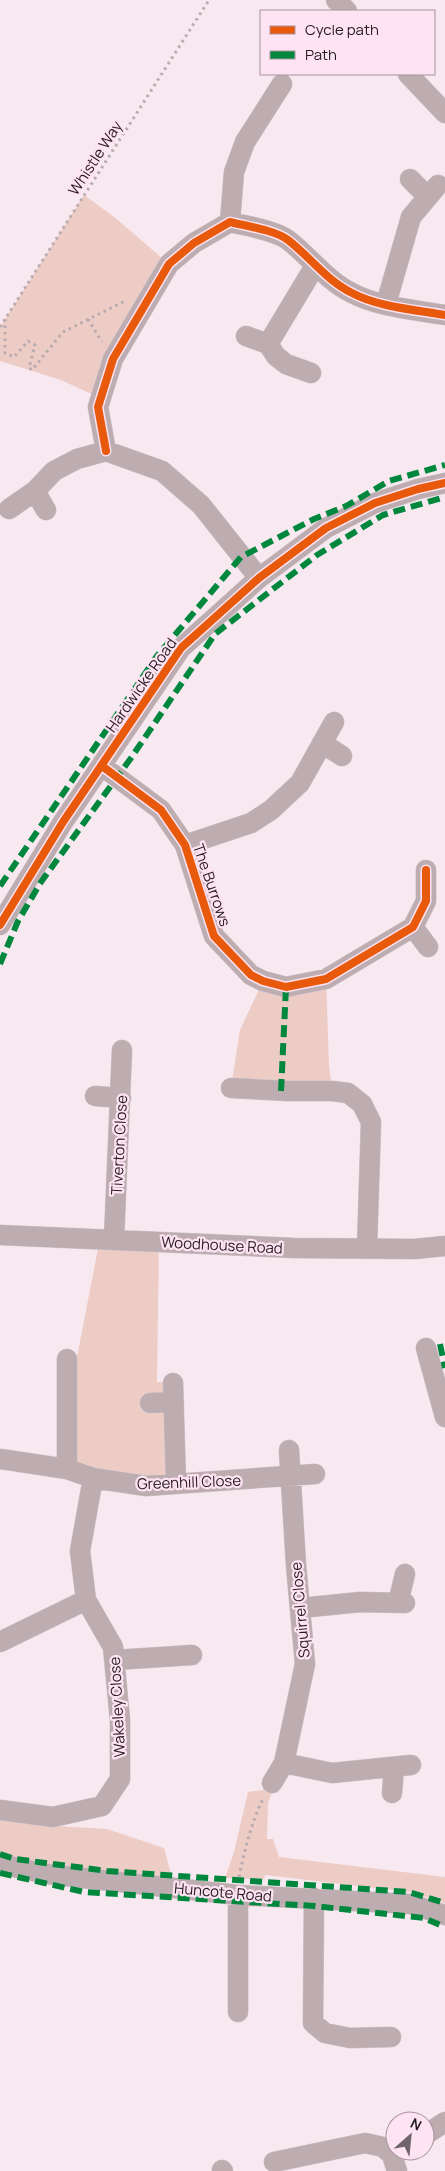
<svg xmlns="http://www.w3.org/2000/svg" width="445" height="2171" font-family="Manrope,sans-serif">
<rect width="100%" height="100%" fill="#f8e9f1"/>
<path fill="#edccc6" d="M 84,195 L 113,216 L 169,264 L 100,398 L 61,380 L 0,361 L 0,327 Z
M 326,979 L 329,1064 L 332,1091 L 231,1088 L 240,1030 L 263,981 Z
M 100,1238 L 159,1242 L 157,1382 L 173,1383 L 176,1484 L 67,1469 L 67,1359 L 77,1357 Z
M 269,1789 L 273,1790 L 268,1803 L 267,1839 L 273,1839 L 279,1857 L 445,1877 L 445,1903 L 409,1892 L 265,1875 L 264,1879 L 225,1878 L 234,1852 L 248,1792 Z
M 0,1817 L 38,1825 L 107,1829 L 164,1848 L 173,1881 L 0,1859 Z"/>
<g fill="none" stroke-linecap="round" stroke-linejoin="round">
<g stroke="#d0c6cc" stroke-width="21">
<path id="minor" d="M 336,0 L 347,11
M 408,74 L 445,113
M 410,179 L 428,197
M 230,222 L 234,172 L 245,142 L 282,84
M 386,304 L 411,217 L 438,185
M 246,336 L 268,344 L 276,356 L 286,364 L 311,373
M 268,344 L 315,266
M 106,451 L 98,407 L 113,359 L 169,264 L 194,243 L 230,222 C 246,226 275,230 288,240 C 309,256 327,281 352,293 C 378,307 416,310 445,315
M 35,491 L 46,510
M 9,509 L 35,491 L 54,471 L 77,459 L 106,451 L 162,471 L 201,505 L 259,578
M 322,743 L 342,756
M 102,766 L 161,810 L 185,845 L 214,936 L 251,975 L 263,981 L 286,987 L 326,979 L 413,927 L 426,901 L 426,870
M 185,845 L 251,823 L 271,810 L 300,783 L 334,722
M 0,925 L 63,822 L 181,648 L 259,578 L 326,528 L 375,503 L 418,489 L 445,483
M 413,927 L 428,947
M 231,1088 L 287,1091 L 332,1091 L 348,1093 L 362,1104 L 371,1122 L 367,1248
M 95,1096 L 121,1098
M 0,1235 L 294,1248 L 415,1249 L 445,1246
M 114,1239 L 122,1050
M 426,1348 L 445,1417
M 67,1359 L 67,1469
M 173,1383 L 176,1484
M 150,1403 L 174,1402
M 289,1450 L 296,1565 L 305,1664 L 284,1763 L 332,1773 L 411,1765
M 0,1459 L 67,1469 L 93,1478 L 146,1486 L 315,1474
M 398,1603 L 405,1574
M 301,1608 L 360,1602 L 405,1603
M 0,1642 L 86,1600
M 115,1660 L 192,1655
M 272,1783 L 284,1763
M 392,1793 L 394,1767
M 0,1810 L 53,1817 L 102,1806 L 120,1779 L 120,1720 L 113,1647 L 86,1600 L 80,1551 L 93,1478
M 0,1864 L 47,1874 L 238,1895 L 410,1904 L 445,1915
M 238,1895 L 238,2012
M 314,1898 L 313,2023 L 325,2033 L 350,2038 L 391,2037
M 425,2135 L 445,2122
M 274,2162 L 365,2143 L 383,2147 L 392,2155 L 397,2171
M 222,2170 L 223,2171"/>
</g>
<path stroke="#b8aaae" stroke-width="3" stroke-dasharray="2.5 4" stroke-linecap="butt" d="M 5,319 L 5,353 L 14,357 L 28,341 L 35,345 L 29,368 L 32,370 L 63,332 L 125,301
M 88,319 L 102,342
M 0,327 L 209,0
M 239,1877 C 245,1849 251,1823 264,1797"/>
<use href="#minor" stroke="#beadb0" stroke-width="20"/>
<path stroke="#00873e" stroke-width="6" stroke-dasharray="12 6" stroke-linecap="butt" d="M 0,886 L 157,656 L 241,557 L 314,519 L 346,506 L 389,481 L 445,465
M 0,964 L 18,921 L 41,882 L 131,758 L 215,634 L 317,555 L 383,515 L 445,497
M 281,1091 L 286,987
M 440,1344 L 445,1368
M 0,1854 L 15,1859 L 107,1871 L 409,1892 L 445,1903
M 0,1873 L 84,1892 L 314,1906 L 424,1918 L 445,1927"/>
<g stroke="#fee3f2" stroke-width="11">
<path id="cycleway" d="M 106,451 L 98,407 L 113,359 L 169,264 L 194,243 L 230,222 C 246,226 275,230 288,240 C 309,256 327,281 352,293 C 378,307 416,310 445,315
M 102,766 L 161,810 L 185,845 L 214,936 L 251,975 L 263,981 L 286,987 L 326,979 L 413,927 L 426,901 L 426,870
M 0,925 L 63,822 L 181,648 L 259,578 L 326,528 L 375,503 L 418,489 L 445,483"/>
</g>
<use href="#cycleway" stroke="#e8590c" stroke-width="8"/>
</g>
<g text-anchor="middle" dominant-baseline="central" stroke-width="4.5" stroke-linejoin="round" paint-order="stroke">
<g font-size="15" fill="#251c21" stroke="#fee3f2">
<text transform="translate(95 158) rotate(-57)">Whistle Way</text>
<text transform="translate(141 685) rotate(-55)">Hardwicke Road</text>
<text transform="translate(212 885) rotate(71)">The Burrows</text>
<text transform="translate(119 1145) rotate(-87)">Tiverton Close</text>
<text transform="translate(222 1245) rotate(3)">Woodhouse Road</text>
<text transform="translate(189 1482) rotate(-2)">Greenhill Close</text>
<text transform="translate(300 1610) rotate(-95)">Squirrel Close</text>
<text transform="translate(117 1707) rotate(-93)">Wakeley Close</text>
<text transform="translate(223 1892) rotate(5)">Huncote Road</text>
</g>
</g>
<rect x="260" y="10" width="175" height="65" fill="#fee3f2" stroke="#a7939e"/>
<rect x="270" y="26" width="25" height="8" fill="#e8590c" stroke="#a7939e"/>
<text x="305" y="35" font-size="15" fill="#251c21">Cycle path</text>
<rect x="270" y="51" width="25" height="8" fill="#00873e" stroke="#a7939e"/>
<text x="305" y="60" font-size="15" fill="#251c21">Path</text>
<g transform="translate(410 2136) rotate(27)"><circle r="24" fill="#fee3f2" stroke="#a7939e"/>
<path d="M0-4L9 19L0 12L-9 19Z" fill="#6f646a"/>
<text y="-8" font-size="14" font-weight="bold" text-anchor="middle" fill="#251c21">N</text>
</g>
</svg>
